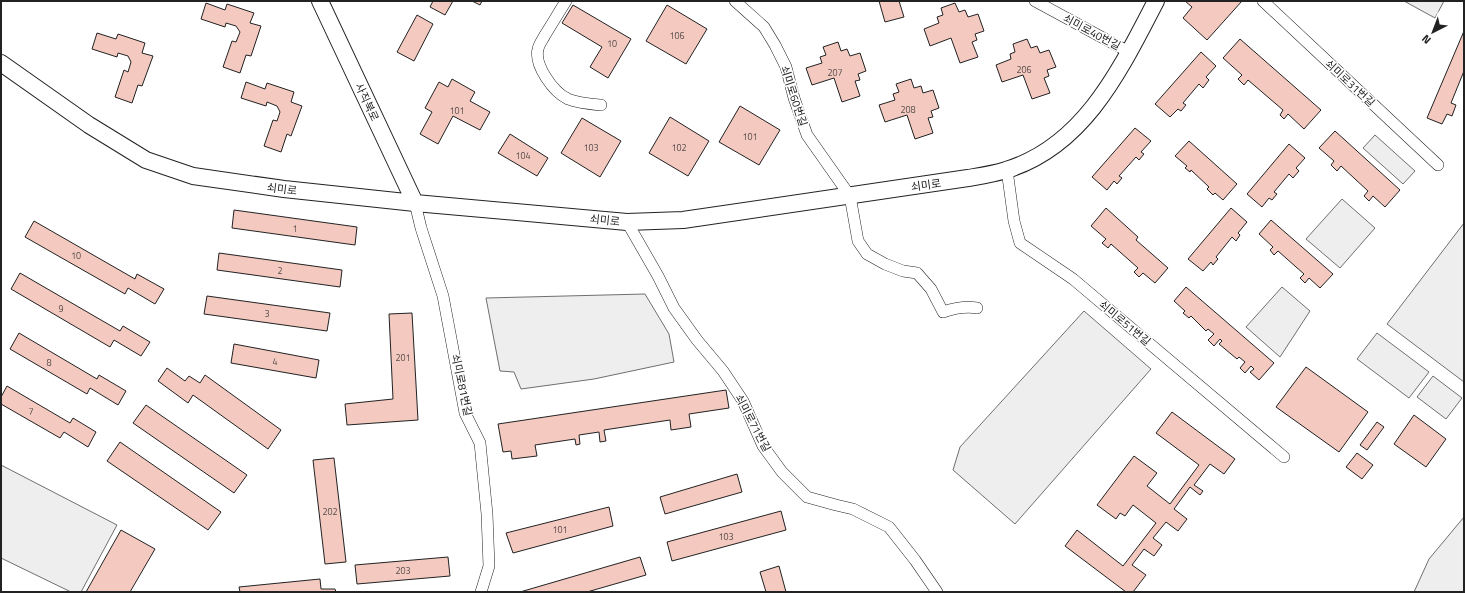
<svg xmlns="http://www.w3.org/2000/svg" width="1465" height="593" font-family="'Titillium Web','Noto Sans KR',sans-serif">
<rect width="100%" height="100%" fill="#fff"/>
<path fill="#eee" stroke="#6f6f6f" d="M 1404,1 L 1444,1 L 1435,18 Z
M 1375,135 L 1415,171 L 1403,184 L 1363,148 Z
M 1342,199 L 1375,228 L 1340,268 L 1306,239 Z
M 1464,223 L 1464,382 L 1387,324 Z
M 1282,287 L 1310,311 L 1280,357 L 1246,327 Z
M 645,294 L 669,334 L 674,362 L 594,379 L 521,389 L 514,372 L 500,371 L 486,298 Z
M 1084,311 L 1151,369 L 1015,524 L 953,470 L 960,447 Z
M 1377,333 L 1429,372 L 1409,398 L 1357,359 Z
M 1433,376 L 1462,398 L 1446,419 L 1417,397 Z
M 1,465 L 117,525 L 81,592 L 71,592 L 1,558 Z
M 1464,517 L 1464,592 L 1414,592 L 1429,559 Z"/>
<path fill="#f3c9c0" stroke="#222" d="M 433,1 L 453,1 L 445,15 L 430,7 Z
M 472,1 L 482,1 L 480,5 Z
M 879,1 L 899,1 L 904,17 L 885,22 Z
M 1185,1 L 1242,1 L 1207,40 L 1183,18 L 1192,7 Z
M 206,3 L 225,10 L 227,4 L 254,13 L 250,23 L 261,26 L 251,56 L 246,55 L 240,73 L 223,67 L 232,41 L 236,42 L 240,32 L 236,26 L 226,23 L 225,27 L 201,19 Z
M 955,3 L 959,12 L 965,10 L 968,17 L 978,14 L 984,31 L 975,34 L 977,40 L 972,42 L 978,57 L 960,63 L 951,38 L 930,46 L 924,29 L 939,23 L 937,17 L 943,15 L 941,8 Z
M 573,5 L 631,39 L 608,78 L 590,67 L 602,47 L 562,23 Z
M 667,5 L 707,29 L 686,64 L 646,41 Z
M 417,15 L 433,24 L 414,61 L 397,52 Z
M 1464,31 L 1464,71 L 1451,103 L 1456,105 L 1452,116 L 1447,114 L 1442,124 L 1427,118 Z
M 97,33 L 116,39 L 118,34 L 145,43 L 142,53 L 153,56 L 142,86 L 138,85 L 132,103 L 115,97 L 124,70 L 128,72 L 131,62 L 128,56 L 118,53 L 117,57 L 92,49 Z
M 1027,39 L 1031,48 L 1037,46 L 1040,53 L 1049,50 L 1056,67 L 1047,70 L 1049,76 L 1044,78 L 1050,93 L 1032,99 L 1023,75 L 1002,82 L 996,65 L 1011,59 L 1010,54 L 1015,52 L 1013,44 Z
M 1240,39 L 1321,110 L 1304,129 L 1288,114 L 1284,119 L 1280,115 L 1283,110 L 1248,80 L 1244,85 L 1238,79 L 1242,75 L 1223,58 Z
M 838,42 L 841,51 L 847,49 L 850,56 L 860,53 L 866,71 L 858,74 L 860,80 L 855,81 L 860,96 L 842,102 L 834,78 L 812,85 L 806,68 L 822,63 L 820,57 L 826,55 L 823,47 Z
M 1201,52 L 1216,66 L 1206,77 L 1209,80 L 1203,88 L 1199,84 L 1183,103 L 1186,105 L 1181,111 L 1178,109 L 1170,117 L 1155,104 Z
M 452,79 L 475,92 L 470,101 L 490,112 L 480,130 L 453,116 L 438,144 L 420,134 L 432,112 L 425,108 L 439,82 L 448,87 Z
M 911,79 L 914,88 L 921,86 L 923,93 L 933,90 L 939,108 L 931,111 L 933,117 L 928,118 L 933,133 L 915,139 L 907,115 L 885,122 L 879,105 L 895,100 L 893,94 L 899,92 L 896,84 Z
M 246,82 L 265,89 L 267,83 L 294,92 L 291,102 L 302,106 L 291,136 L 287,134 L 281,152 L 264,146 L 273,120 L 277,121 L 280,112 L 277,106 L 267,102 L 266,106 L 241,98 Z
M 740,106 L 780,130 L 759,165 L 719,142 Z
M 670,117 L 709,141 L 688,176 L 649,153 Z
M 582,118 L 621,141 L 600,177 L 561,153 Z
M 1135,128 L 1151,141 L 1141,152 L 1144,154 L 1139,160 L 1136,157 L 1119,176 L 1122,178 L 1117,184 L 1114,181 L 1107,190 L 1092,177 Z
M 1335,131 L 1400,190 L 1385,207 L 1373,196 L 1369,201 L 1364,196 L 1368,191 L 1341,166 L 1337,171 L 1331,165 L 1334,161 L 1319,148 Z
M 510,134 L 548,158 L 537,176 L 498,153 Z
M 1189,141 L 1237,184 L 1223,200 L 1215,193 L 1213,195 L 1207,189 L 1209,187 L 1191,170 L 1190,172 L 1185,168 L 1187,166 L 1175,156 Z
M 1289,144 L 1305,158 L 1296,168 L 1299,171 L 1293,178 L 1289,174 L 1274,192 L 1277,194 L 1272,200 L 1269,198 L 1262,207 L 1247,194 Z
M 1106,208 L 1138,237 L 1136,240 L 1168,268 L 1155,283 L 1143,273 L 1139,277 L 1134,272 L 1138,268 L 1111,244 L 1108,248 L 1102,243 L 1106,239 L 1091,226 Z
M 1231,208 L 1247,222 L 1238,233 L 1240,235 L 1236,241 L 1232,237 L 1216,257 L 1218,259 L 1213,265 L 1211,262 L 1203,271 L 1188,259 Z
M 234,210 L 357,227 L 355,245 L 232,228 Z
M 1271,220 L 1333,274 L 1320,288 L 1309,278 L 1305,283 L 1300,278 L 1304,274 L 1278,251 L 1274,255 L 1270,250 L 1273,247 L 1259,234 Z
M 34,221 L 135,279 L 137,274 L 164,289 L 155,304 L 128,288 L 125,294 L 25,237 Z
M 219,253 L 342,270 L 340,287 L 217,270 Z
M 20,273 L 120,331 L 123,326 L 150,342 L 141,356 L 114,340 L 110,347 L 11,289 Z
M 1186,287 L 1274,363 L 1259,380 L 1250,372 L 1254,369 L 1251,366 L 1245,373 L 1240,368 L 1245,362 L 1239,357 L 1237,359 L 1219,344 L 1222,341 L 1220,339 L 1214,346 L 1208,340 L 1214,334 L 1208,329 L 1206,331 L 1191,316 L 1189,318 L 1183,313 L 1185,311 L 1174,301 Z
M 207,296 L 330,313 L 327,331 L 204,314 Z
M 412,313 L 418,420 L 347,425 L 345,404 L 393,399 L 389,314 Z
M 19,333 L 97,379 L 99,375 L 126,391 L 118,405 L 90,388 L 87,394 L 10,349 Z
M 234,344 L 319,360 L 316,378 L 231,363 Z
M 1306,367 L 1368,412 L 1339,452 L 1276,407 Z
M 167,368 L 185,381 L 189,376 L 200,383 L 205,375 L 281,430 L 268,449 L 193,395 L 188,403 L 158,381 Z
M 7,386 L 70,423 L 73,418 L 96,432 L 88,447 L 64,432 L 60,438 L 1,404 L 1,397 Z
M 726,390 L 729,408 L 689,414 L 691,427 L 671,430 L 670,420 L 604,430 L 606,441 L 600,442 L 599,432 L 579,435 L 580,444 L 576,445 L 575,439 L 535,445 L 537,456 L 512,459 L 511,451 L 503,452 L 498,424 Z
M 146,405 L 247,475 L 234,493 L 133,423 Z
M 1172,412 L 1235,459 L 1224,474 L 1210,464 L 1194,485 L 1203,491 L 1200,495 L 1190,487 L 1174,509 L 1187,519 L 1178,531 L 1166,522 L 1153,538 L 1162,545 L 1154,556 L 1144,549 L 1132,565 L 1146,575 L 1133,592 L 1126,592 L 1065,546 L 1077,530 L 1123,566 L 1156,523 L 1133,505 L 1125,516 L 1120,513 L 1116,519 L 1097,505 L 1134,456 L 1157,473 L 1147,486 L 1170,504 L 1199,465 L 1156,433 Z
M 1414,415 L 1446,439 L 1426,467 L 1394,444 Z
M 1377,422 L 1384,427 L 1367,450 L 1360,445 Z
M 120,442 L 221,512 L 208,530 L 107,461 Z
M 1357,453 L 1373,465 L 1362,479 L 1346,467 Z
M 334,458 L 346,562 L 325,564 L 313,460 Z
M 737,474 L 742,492 L 665,514 L 660,497 Z
M 609,507 L 613,526 L 513,553 L 506,533 Z
M 781,511 L 786,530 L 672,561 L 667,542 Z
M 121,530 L 155,549 L 130,592 L 86,592 Z
M 448,557 L 450,576 L 357,584 L 355,565 Z
M 640,557 L 646,575 L 587,592 L 520,592 Z
M 779,566 L 786,592 L 766,592 L 760,572 Z
M 320,579 L 321,589 L 335,589 L 336,592 L 240,592 L 239,587 Z"/>
<g fill="none" stroke-linecap="round" stroke-linejoin="round">
<g stroke="#222" stroke-width="12">
<path id="street" d="M 566,1 C 559,12 552,24 545,35 C 543,39 539,44 538,49 C 534,65 553,92 568,99 C 578,103 590,104 601,105
M 735,1 L 764,27 L 775,45 L 786,67 L 794,98 L 807,135 L 850,196 L 858,241 L 867,254 L 885,264 L 903,271 L 917,273 L 931,289 L 943,312 C 955,308 965,306 977,308
M 1035,1 L 1129,52
M 1263,1 L 1438,165
M 1007,170 L 1014,221 L 1020,243 L 1073,279 L 1284,457
M 415,203 L 421,228 L 443,296 L 465,413 L 480,443 L 487,514 L 489,566 L 481,592
M 627,222 L 658,276 L 674,308 L 697,340 L 723,371 L 743,401 L 763,446 L 782,472 L 807,497 L 836,505 L 853,509 L 889,527 L 915,560 L 937,592"/>
</g>
<g stroke="#222" stroke-width="18">
<path id="secondary" d="M 320,1 L 415,203
M 1,63 L 89,125 L 146,160 L 193,176 L 284,189 L 415,203 L 627,222 L 683,220 L 968,178 C 980,176 994,174 1006,170 C 1085,146 1121,68 1156,1"/>
</g>
<use href="#street" stroke="#fff" stroke-width="11"/>
<use href="#secondary" stroke="#fff" stroke-width="16"/>
</g>
<g text-anchor="middle" dominant-baseline="central" stroke-width="3" stroke-linejoin="round" paint-order="stroke">
<g font-size="9" fill="#564c4a">
<text x="677" y="35">106</text>
<text x="612" y="43">10</text>
<text x="1024" y="69">206</text>
<text x="835" y="72">207</text>
<text x="908" y="109">208</text>
<text x="457" y="110">101</text>
<text x="750" y="136">101</text>
<text x="591" y="147">103</text>
<text x="679" y="147">102</text>
<text x="523" y="155">104</text>
<text x="295" y="228">1</text>
<text x="76" y="255">10</text>
<text x="280" y="270">2</text>
<text x="61" y="308">9</text>
<text x="267" y="313">3</text>
<text x="403" y="357">201</text>
<text x="275" y="361">4</text>
<text x="49" y="362">8</text>
<text x="31" y="411">7</text>
<text x="330" y="511">202</text>
<text x="560" y="529">101</text>
<text x="726" y="536">103</text>
<text x="403" y="570">203</text>
</g>
<g font-size="11" fill="#222" stroke="#fff">
<text transform="translate(1092 32) rotate(28)">쇠미로40번길</text>
<text transform="translate(1350 83) rotate(43)">쇠미로31번길</text>
<text transform="translate(794 96) rotate(72)">쇠미로60번길</text>
<text transform="translate(367 102) rotate(65)">사직북로</text>
<text transform="translate(926 185) rotate(-8)">쇠미로</text>
<text transform="translate(282 189) rotate(7)">쇠미로</text>
<text transform="translate(605 220) rotate(6)">쇠미로</text>
<text transform="translate(1125 323) rotate(40)">쇠미로51번길</text>
<text transform="translate(462 385) rotate(78)">쇠미로81번길</text>
<text transform="translate(753 423) rotate(62)">쇠미로71번길</text>
</g>
</g>
<rect width="1465" height="593" fill="none" stroke="#222222" stroke-width="4"/>
<g transform="translate(1433 32) rotate(222)" stroke="#ffffff" stroke-width="3" paint-order="stroke">
<path d="M0-3L7 15L0 10L-7 15Z" fill="#222222"/>
<text y="-6" font-size="11" font-weight="bold" text-anchor="middle" fill="#222222">N</text>
</g>
</svg>
